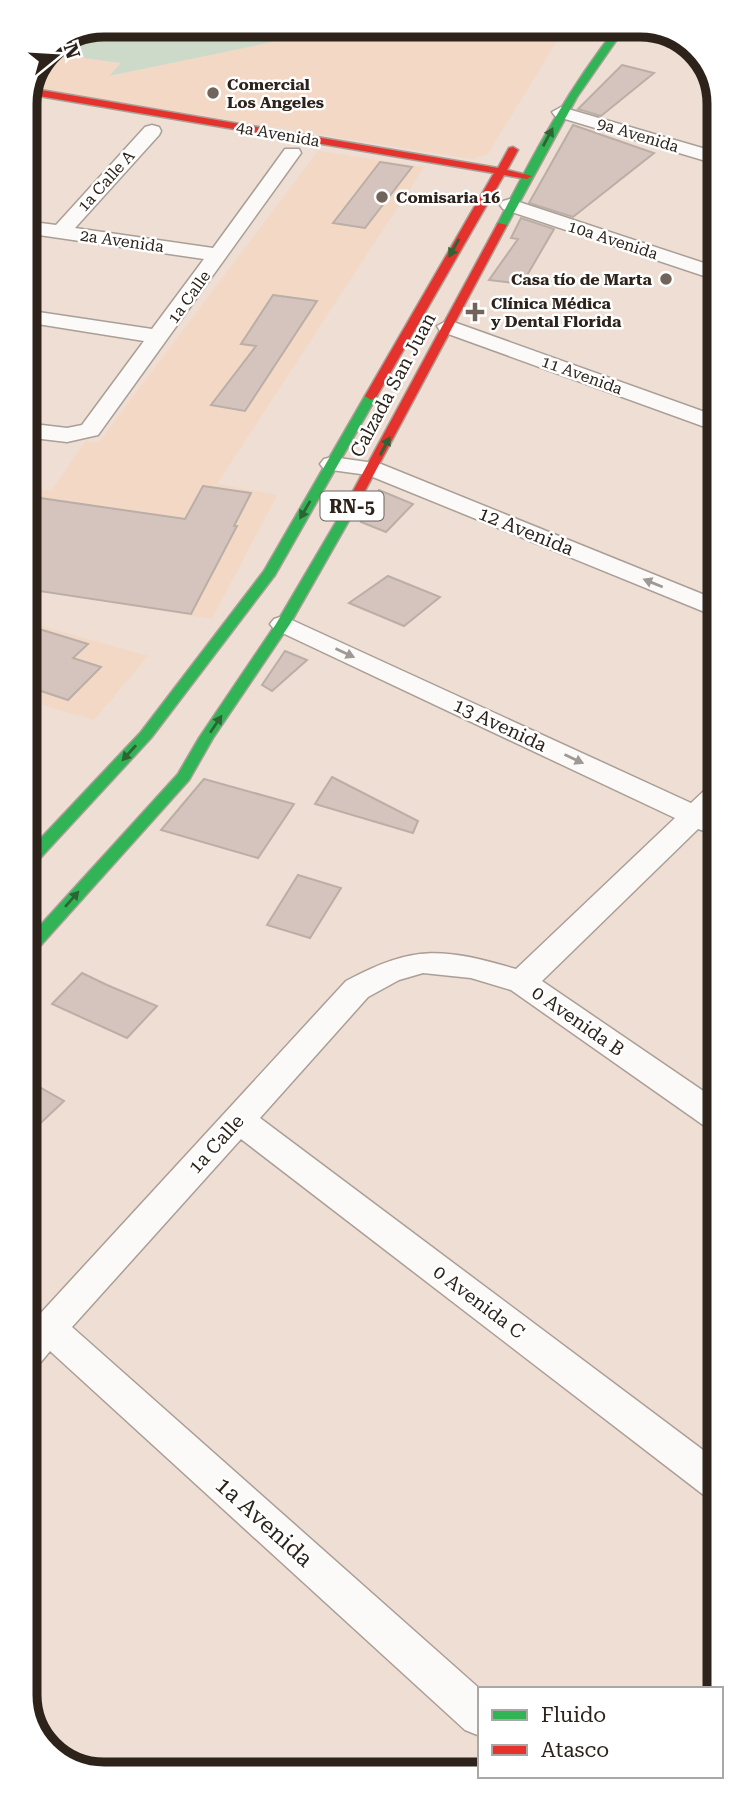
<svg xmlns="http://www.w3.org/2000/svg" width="744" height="1799" font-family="'Roboto Serif',serif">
<rect width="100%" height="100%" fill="#eeded3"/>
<path fill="#f2d8c5" d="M 310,25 L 474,25 L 558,39 L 488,154 L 472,159 L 30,88 L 46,53 L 122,63 L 110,76 L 300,36 Z
M 318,151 L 424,167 L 217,484 L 277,495 L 212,619 L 26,589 L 26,488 L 51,491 L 86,441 L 98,443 Z
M 27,622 L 148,656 L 94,720 L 26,700 Z"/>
<path fill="#cedac9" d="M 104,25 L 310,25 L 301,36 L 109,76 L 121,63 L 46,53 L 48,47 Z
M 474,25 L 580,25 L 558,39 Z"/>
<path fill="#d4c4bd" stroke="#baaea6" stroke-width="2" d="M 622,65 L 654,73 L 601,116 L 578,109 Z
M 573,125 L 654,153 L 573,217 L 529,203 Z
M 380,162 L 412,167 L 365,228 L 333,223 Z
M 521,218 L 554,229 L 522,284 L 489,280 L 518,239 L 511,238 Z
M 273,295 L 317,301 L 245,411 L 211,405 L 256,346 L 241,344 Z
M 203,486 L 251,493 L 234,526 L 237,526 L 191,614 L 26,589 L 26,496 L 185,519 Z
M 379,490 L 413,504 L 386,532 L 361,522 Z
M 388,576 L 440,597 L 404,626 L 349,603 Z
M 26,625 L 88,644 L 73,658 L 101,667 L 68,700 L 26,686 Z
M 285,651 L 307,660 L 272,691 L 262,685 Z
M 332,777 L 418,821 L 413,833 L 315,804 Z
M 204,779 L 294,804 L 258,858 L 161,830 Z
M 298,875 L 341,888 L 310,938 L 267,925 Z
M 82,973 L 107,985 L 157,1006 L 127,1038 L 52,1004 Z
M 27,1080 L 64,1101 L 27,1136 Z"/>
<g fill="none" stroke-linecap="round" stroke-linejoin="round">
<g stroke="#aa9f96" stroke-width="3">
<path id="street" d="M 613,25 C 638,25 681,30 696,51 L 614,31 Z
M 561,107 L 716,152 L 716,164 L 555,116 L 552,112 Z
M 152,125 L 159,127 L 161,131 L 159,135 L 75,228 L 213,248 L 285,149 L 299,149 L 301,153 L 98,435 L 67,442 L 25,437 L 25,423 L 67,428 L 82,425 L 144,341 L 25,322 L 25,310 L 152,329 L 204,259 L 25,233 L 25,221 L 56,225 L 145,127 Z
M 510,199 L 716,267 L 716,280 L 503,209 L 500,205 L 503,201 Z
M 448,320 L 716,416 L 716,431 L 440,331 L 437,326 Z
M 332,457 L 381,464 L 717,600 L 717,617 L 368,475 L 324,469 L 320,464 L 324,459 Z
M 283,616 L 691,803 L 707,788 L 717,785 L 717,810 L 714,813 L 717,815 L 717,835 L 698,829 L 542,981 L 718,1101 L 718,1130 L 706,1127 L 511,990 L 471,978 L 423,973 L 399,980 L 368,997 L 260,1118 L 719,1462 L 719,1501 L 705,1496 L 241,1139 L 72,1327 L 480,1689 L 480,1736 L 465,1730 L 50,1351 L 41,1362 L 28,1366 L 28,1327 L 346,981 C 415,944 443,948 516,969 L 675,818 L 274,629 L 270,624 L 274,619 Z"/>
</g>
<g stroke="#aa9f96" stroke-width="3">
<path id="fast" d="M 619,25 L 627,25 L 577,97 L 507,225 L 498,227 L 497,225 C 533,155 569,87 619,25 Z
M 371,392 L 377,396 L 275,575 L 151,738 L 32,867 L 27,868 L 26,854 L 141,732 L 264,571 L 365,396 Z
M 345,513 L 351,517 L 290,624 L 213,738 L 189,780 L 33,954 L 27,956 L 27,940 L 178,774 L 199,738 L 276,624 L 339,517 Z"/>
</g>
<g stroke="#aa9f96" stroke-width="3">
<path id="jam" d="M 29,88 L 498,168 L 509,148 L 513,147 L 518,150 L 507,170 L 532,176 L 527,179 L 504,175 L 377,396 L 371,400 L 365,396 L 494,173 L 27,94 Z
M 498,223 L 507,225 L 351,517 L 345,521 L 340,520 L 339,517 Z"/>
</g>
<use href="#street" fill="#fcfaf8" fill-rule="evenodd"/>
<use href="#fast" fill="#30b455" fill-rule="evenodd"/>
<use href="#jam" fill="#e5322d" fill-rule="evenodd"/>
</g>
<defs><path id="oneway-solid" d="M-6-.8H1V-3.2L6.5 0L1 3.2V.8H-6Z" transform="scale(1.75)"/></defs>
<g fill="#2e6435">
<use href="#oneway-solid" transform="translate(548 137) rotate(-62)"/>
<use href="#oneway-solid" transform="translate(454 248) rotate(119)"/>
<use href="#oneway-solid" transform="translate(385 446) rotate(-62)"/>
<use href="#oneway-solid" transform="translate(305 510) rotate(120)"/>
<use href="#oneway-solid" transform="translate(216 724) rotate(-56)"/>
<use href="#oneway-solid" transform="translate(129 753) rotate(132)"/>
<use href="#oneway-solid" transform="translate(72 899) rotate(-49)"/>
</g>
<g fill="#9f9995">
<use href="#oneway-solid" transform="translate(653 583) rotate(-158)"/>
<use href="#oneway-solid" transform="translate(345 653) rotate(25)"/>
<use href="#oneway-solid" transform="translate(574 759) rotate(25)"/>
</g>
<g fill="#71645b" stroke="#fff" stroke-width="2.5">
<circle cx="213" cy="93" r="7"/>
<circle cx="382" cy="197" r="7"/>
<circle cx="666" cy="279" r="7"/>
<path d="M471.5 301.5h7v7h7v7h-7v7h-7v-7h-7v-7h7z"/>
</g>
<g text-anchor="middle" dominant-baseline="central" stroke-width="5" stroke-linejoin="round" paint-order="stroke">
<g font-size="16" font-weight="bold" fill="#2d231b" stroke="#fff" text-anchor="start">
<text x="227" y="84">Comercial<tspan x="227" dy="18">Los Angeles</tspan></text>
<text x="396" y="197">Comisaria 16</text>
<text x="652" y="279" text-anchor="end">Casa tío de Marta</text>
<text x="491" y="303">Clínica Médica<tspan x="491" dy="18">y Dental Florida</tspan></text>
</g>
<g font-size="16" fill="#2d231b" stroke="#fff">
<text transform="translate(278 134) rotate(10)">4a Avenida</text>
<text transform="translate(638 135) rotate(17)">9a Avenida</text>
<text transform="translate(106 181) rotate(-48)">1a Calle A</text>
<text transform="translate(613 240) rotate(18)">10a Avenida</text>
<text transform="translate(122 241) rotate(8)">2a Avenida</text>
<text transform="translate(189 297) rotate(-54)">1a Calle</text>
<text transform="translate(582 375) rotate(20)">11 Avenida</text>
</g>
<rect fill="#fff" stroke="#6c655f" stroke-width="2" x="320.5" y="491.5" width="63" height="29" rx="5"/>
<g font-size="18" font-weight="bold" fill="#2d231b">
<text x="352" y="506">RN-5</text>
</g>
<g font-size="19" fill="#2d231b" stroke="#fff">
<text transform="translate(393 385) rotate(-62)">Calzada San Juan</text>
<text transform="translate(526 531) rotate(22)">12 Avenida</text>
<text transform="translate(500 725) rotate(25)">13 Avenida</text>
<text transform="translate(578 1021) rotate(35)">0 Avenida B</text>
<text transform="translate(216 1144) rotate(-48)">1a Calle</text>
<text transform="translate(479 1302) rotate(37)">0 Avenida C</text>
</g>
<g font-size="23" fill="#2d231b" stroke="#fff">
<text transform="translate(264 1522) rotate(42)">1a Avenida</text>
</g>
</g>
<path d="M0 0H744V1799H0ZM104 37H640A67 67 0 0 1 707 104V1695A67 67 0 0 1 640 1762H104A67 67 0 0 1 37 1695V104A67 67 0 0 1 104 37Z" fill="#fff" fill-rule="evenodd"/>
<path fill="none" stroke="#2d231b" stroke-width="9" d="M104 37H640A67 67 0 0 1 707 104V1695A67 67 0 0 1 640 1762H104A67 67 0 0 1 37 1695V104A67 67 0 0 1 104 37Z"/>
<rect x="478" y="1687" width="245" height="91" fill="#ffffff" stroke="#aba7a4" stroke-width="2"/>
<rect x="492" y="1710" width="35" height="10" fill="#30b455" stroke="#aba7a4" stroke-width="2"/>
<text x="541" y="1722" font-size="21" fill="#2d231b">Fluido</text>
<rect x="492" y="1745" width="35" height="10" fill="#e5322d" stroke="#aba7a4" stroke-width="2"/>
<text x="541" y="1757" font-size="21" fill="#2d231b">Atasco</text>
<g transform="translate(56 56) rotate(72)" stroke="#ffffff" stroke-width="5" paint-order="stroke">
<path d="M0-5L12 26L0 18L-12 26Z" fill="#2d231b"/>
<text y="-10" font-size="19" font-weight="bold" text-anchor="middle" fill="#2d231b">N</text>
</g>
</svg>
